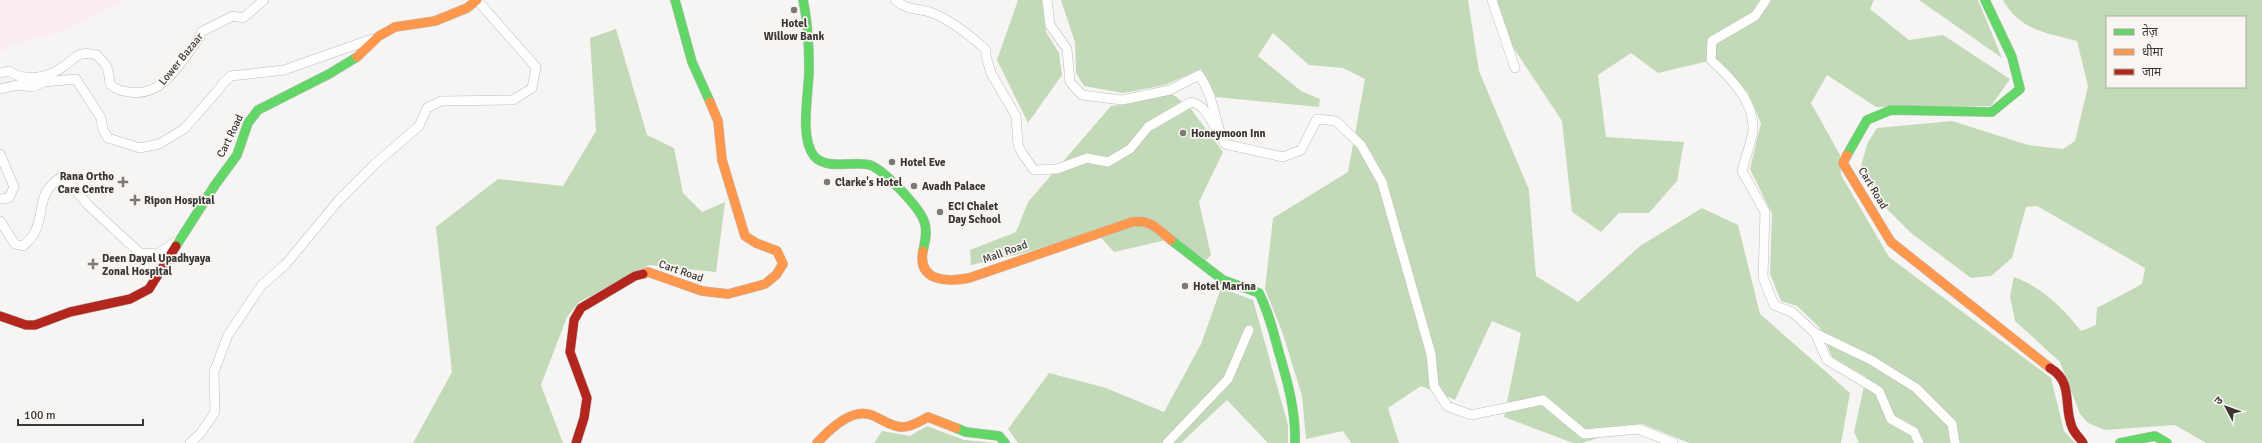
<svg xmlns="http://www.w3.org/2000/svg" width="2262" height="443" font-family="Signika,'Noto Sans Devanagari',sans-serif">
<rect width="100%" height="100%" fill="#f7f5f3"/>
<path fill="#fbecef" d="M 0,0 L 125,0 L 64,30 L 9,46 L 0,52 Z"/>
<path fill="#c3dab8" fill-rule="evenodd" d="M 1018,0 L 1042,0 L 1046,32 L 1059,53 L 1062,75 L 1028,123 L 997,60 Z
M 1061,0 L 1468,0 L 1479,71 L 1529,190 L 1536,276 L 1578,302 L 1640,246 L 1702,208 L 1738,225 L 1760,314 L 1850,393 L 1841,443 L 1689,443 L 1642,424 L 1582,443 L 1573,443 L 1504,417 L 1521,333 L 1492,321 L 1455,400 L 1421,386 L 1388,408 L 1399,443 L 1351,443 L 1343,431 L 1306,439 L 1302,396 L 1283,334 L 1265,289 L 1273,218 L 1348,172 L 1365,79 L 1343,68 L 1309,65 L 1273,33 L 1258,56 L 1301,91 L 1320,99 L 1319,107 L 1216,97 L 1201,69 L 1165,85 L 1123,93 L 1084,86 L 1076,73 L 1075,42 Z
M 1497,0 L 1874,0 L 1870,9 L 1909,40 L 1943,35 L 2010,79 L 1991,106 L 1876,107 L 1827,75 L 1811,103 L 1840,155 L 1841,175 L 1889,257 L 2051,378 L 2064,431 L 2075,443 L 1859,443 L 1854,432 L 1866,377 L 1832,357 L 1820,328 L 1797,306 L 1781,301 L 1770,274 L 1772,214 L 1750,169 L 1761,123 L 1748,93 L 1717,59 L 1658,73 L 1631,53 L 1598,75 L 1606,137 L 1684,142 L 1677,181 L 1649,213 L 1619,213 L 1601,232 L 1572,212 L 1562,121 L 1503,32 Z
M 1919,0 L 1978,0 L 2002,58 Z
M 2003,0 L 2262,0 L 2262,443 L 2206,443 L 2175,425 L 2105,430 L 2088,423 L 2080,414 L 2060,362 L 2015,321 L 2010,296 L 2014,277 C 2042,287 2063,308 2081,331 L 2096,325 L 2097,308 L 2142,284 L 2145,268 L 2037,206 L 2026,207 L 2012,258 L 1991,276 L 1971,278 L 1911,233 L 1881,203 L 1860,169 L 1868,142 L 1877,128 L 1952,121 L 2028,145 L 2063,149 L 2075,141 L 2088,86 L 2077,41 C 2047,33 2019,30 2003,0 ZM 2107,17 L 2245,17 L 2245,87 L 2107,87 Z
M 616,29 L 647,135 L 674,148 L 683,193 L 702,212 L 725,202 L 716,272 L 649,265 L 579,302 L 567,317 L 541,385 L 563,443 L 413,443 L 452,372 L 436,227 L 498,179 L 563,186 L 596,131 L 590,38 Z
M 1171,93 L 1191,109 L 1223,152 L 1199,202 L 1211,255 L 1206,260 L 1175,238 L 1114,252 L 1095,231 L 1024,253 L 971,265 L 970,250 L 1016,232 L 1028,202 L 1111,106 L 1127,104 Z
M 1221,288 L 1253,300 L 1288,425 L 1288,443 L 1268,443 L 1227,400 L 1181,443 L 1018,443 L 1008,429 L 1049,373 L 1106,388 L 1164,412 L 1201,344 Z
M 927,426 L 964,440 L 998,443 L 874,443 L 882,431 L 910,436 Z"/>
<g fill="none" stroke-linecap="round" stroke-linejoin="round">
<g stroke="#bebdbb" stroke-width="10">
<path id="street" d="M 895,0 C 909,12 920,7 935,14 C 953,22 968,34 983,47 L 986,51 L 986,56 L 991,73 L 1016,116 L 1018,145 L 1022,153 L 1034,170 L 1057,169 L 1087,158 L 1108,162 L 1130,149 L 1148,127 L 1191,102 C 1205,106 1207,114 1214,125
M 1047,0 L 1050,25 L 1067,49 L 1070,82 L 1082,95 L 1122,100 L 1170,90 L 1199,75 C 1214,95 1214,122 1225,144 L 1283,157 L 1301,150 L 1317,119 L 1336,121 L 1361,145 L 1382,182 L 1431,354 L 1434,386 L 1447,406 L 1471,415 L 1543,400 L 1584,434 L 1639,429 L 1673,443
M 1492,0 L 1515,68
M 1766,0 L 1755,16 L 1712,41 L 1711,60 C 1730,77 1754,101 1753,129 C 1752,142 1745,158 1742,171 L 1765,212 L 1763,277 L 1774,305 L 1792,312 L 1815,333 L 1827,360 L 1879,391 L 1891,419 L 1914,432 L 1919,443
M 0,73 L 9,71 C 25,82 49,78 64,66 C 69,63 76,55 82,54 C 87,53 93,54 97,55 C 109,68 108,67 110,84 C 116,90 122,91 129,92 C 164,98 181,61 200,37 L 201,32 L 233,16 L 243,18 L 264,0
M 17,85 L 32,87 L 44,82 L 76,79 L 101,118 L 103,130 L 108,138 L 140,148 L 159,144 L 184,129 L 220,88 L 223,83 L 231,76 L 284,70 L 372,39
M 0,89 L 22,84
M 0,154 L 14,187 L 9,198 L 0,199
M 0,221 L 15,244 L 23,246 C 27,242 33,237 35,232 C 45,210 37,193 60,178 L 73,187 L 88,205 L 140,253 L 158,254 L 175,242
M 1815,333 L 1871,360 L 1916,388 L 1952,424 L 1955,443
M 190,443 L 200,434 L 215,412 L 214,372 L 228,335 L 261,286 L 286,264 L 338,201 L 375,164 L 419,126 L 427,108 L 441,101 L 513,100 L 532,88 L 536,67 L 477,0
M 1167,443 L 1228,379 L 1249,330"/>
</g>
<g stroke="#bebdbb" stroke-width="10">
<path id="fast" d="M 675,0 L 692,62 L 710,102
M 803,0 C 808,23 809,46 809,69 C 809,93 799,137 814,156 C 827,171 853,160 870,165 C 884,170 919,207 924,221 C 928,230 925,242 923,251
M 1847,155 L 1867,120 L 1891,110 L 1992,112 L 2020,89 L 2012,57 L 1985,0
M 1171,240 L 1223,280 L 1259,293 C 1268,311 1273,330 1278,349 C 1287,380 1296,410 1295,443
M 176,246 L 215,185 L 237,155 L 248,123 L 258,110 L 329,74 L 357,57
M 956,428 L 966,432 L 999,436 L 1005,443
M 2120,443 L 2155,436 L 2167,443"/>
</g>
<g stroke="#bebdbb" stroke-width="10">
<path id="slow" d="M 357,57 L 379,36 L 395,27 L 435,21 L 467,8 L 477,0
M 1847,155 L 1843,163 L 1891,242 L 2050,368
M 923,251 C 917,282 948,282 969,278 L 1132,222 C 1150,219 1158,229 1171,240
M 643,274 L 648,272 L 702,291 L 728,294 L 765,284 L 776,275 L 783,264 L 777,251 L 756,243 L 745,236 L 722,160 L 718,121 L 710,102
M 817,443 C 830,429 853,406 874,416 C 883,420 892,427 902,427 C 912,427 920,421 928,417 L 956,428"/>
</g>
<g stroke="#bebdbb" stroke-width="10">
<path id="jam" d="M 0,316 L 26,325 L 35,325 L 70,312 L 130,299 L 149,289 L 176,246
M 2050,368 C 2074,382 2063,406 2072,427 C 2074,433 2080,438 2083,443
M 576,443 L 584,418 L 587,398 L 570,352 L 574,320 L 581,308 L 635,276 L 643,274"/>
</g>
<use href="#street" stroke="#fefefd" stroke-width="9"/>
<use href="#fast" stroke="#63d668" stroke-width="9"/>
<use href="#slow" stroke="#ff974d" stroke-width="9"/>
<use href="#jam" stroke="#b3261e" stroke-width="9"/>
</g>
<g fill="#7c7a78" stroke="#f9f5f1" stroke-width="1.5">
<circle cx="794" cy="10" r="4"/>
<circle cx="1183" cy="133" r="4"/>
<circle cx="892" cy="162" r="4"/>
<path d="M121 176h4v4h4v4h-4v4h-4v-4h-4v-4h4z"/>
<circle cx="827" cy="182" r="4"/>
<circle cx="914" cy="186" r="4"/>
<path d="M133 194h4v4h4v4h-4v4h-4v-4h-4v-4h4z"/>
<circle cx="940" cy="212" r="4"/>
<path d="M91 258h4v4h4v4h-4v4h-4v-4h-4v-4h4z"/>
<circle cx="1185" cy="286" r="4"/>
</g>
<g text-anchor="middle" dominant-baseline="central" stroke-width="3.5" stroke-linejoin="round" paint-order="stroke">
<g font-size="11" font-weight="bold" fill="#393735" stroke="#f9f5f1" text-anchor="start">
<text x="794" y="23" text-anchor="middle">Hotel<tspan x="794" dy="13">Willow Bank</tspan></text>
<text x="1191" y="133">Honeymoon Inn</text>
<text x="900" y="162">Hotel Eve</text>
<text x="114" y="176" text-anchor="end">Rana Ortho<tspan x="114" dy="13">Care Centre</tspan></text>
<text x="835" y="182">Clarke's Hotel</text>
<text x="922" y="186">Avadh Palace</text>
<text x="144" y="200">Ripon Hospital</text>
<text x="948" y="206">ECI Chalet<tspan x="948" dy="13">Day School</tspan></text>
<text x="102" y="258">Deen Dayal Upadhyaya<tspan x="102" dy="13">Zonal Hospital</tspan></text>
<text x="1193" y="286">Hotel Marina</text>
</g>
<g font-size="11" fill="#393735" stroke="#f9f5f1">
<text transform="translate(181 59) rotate(-51)">Lower Bazaar</text>
<text transform="translate(230 136) rotate(-64)">Cart Road</text>
<text transform="translate(1873 188) rotate(59)">Cart Road</text>
<text transform="translate(1005 252) rotate(-20)">Mall Road</text>
<text transform="translate(681 271) rotate(19)">Cart Road</text>
</g>
</g>
<rect x="2106" y="16" width="140" height="72" fill="#f9f5f1" stroke="#aca9a6"/>
<rect x="2114" y="29" width="20" height="6" fill="#63d668" stroke="#aca9a6"/>
<text x="2142" y="36" font-size="12" fill="#393735">तेज़</text>
<rect x="2114" y="49" width="20" height="6" fill="#ff974d" stroke="#aca9a6"/>
<text x="2142" y="56" font-size="12" fill="#393735">धीमा</text>
<rect x="2114" y="69" width="20" height="6" fill="#b3261e" stroke="#aca9a6"/>
<text x="2142" y="76" font-size="12" fill="#393735">जाम</text>
<g transform="translate(2226 407) rotate(311)" stroke="#f9f5f1" stroke-width="3" paint-order="stroke">
<path d="M0-3L7 15L0 10L-7 15Z" fill="#393735"/>
<text y="-6" font-size="11" font-weight="bold" text-anchor="middle" fill="#393735">उ</text>
</g>
<path d="M18 419v6h125v-6" fill="none" stroke="#393735" stroke-width="2"/>
<text x="24" y="419" font-size="12" fill="#393735" stroke="#f9f5f1" stroke-width="3" paint-order="stroke">100 m</text>
</svg>
